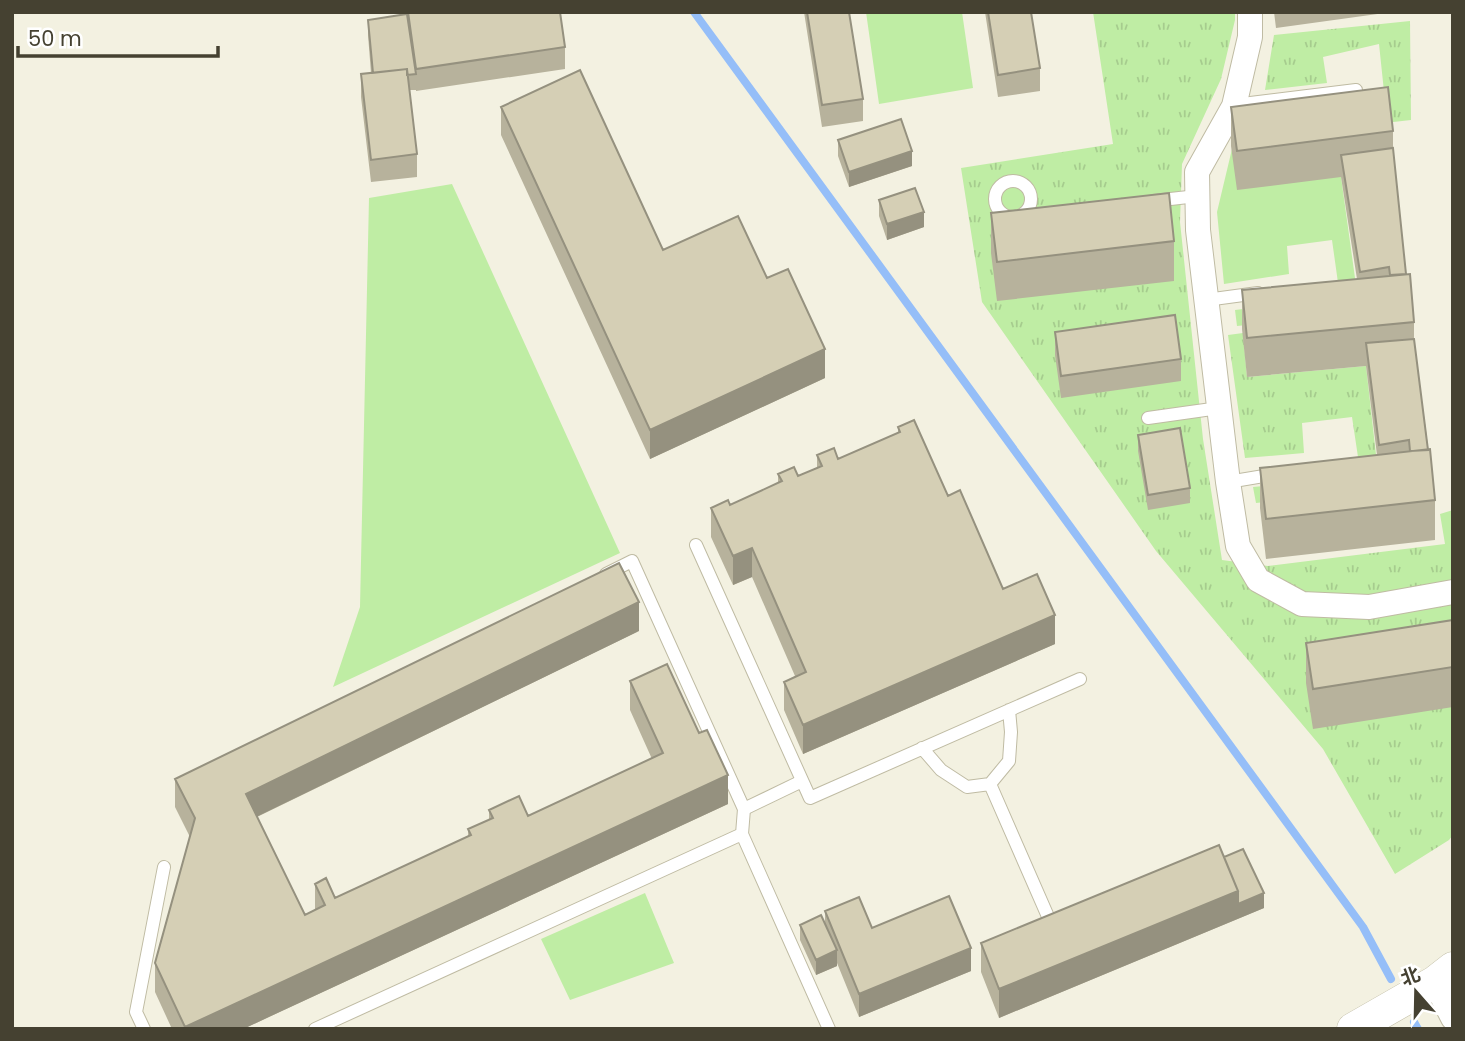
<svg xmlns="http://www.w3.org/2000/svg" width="1465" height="1041" font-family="Poppins,'Noto Sans SC',sans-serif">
<defs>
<pattern id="grass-tufts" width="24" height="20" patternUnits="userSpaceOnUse" patternTransform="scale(1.75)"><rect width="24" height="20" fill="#bfeda4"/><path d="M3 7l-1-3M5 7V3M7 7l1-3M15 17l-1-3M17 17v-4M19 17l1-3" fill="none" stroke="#a6cc8e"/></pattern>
</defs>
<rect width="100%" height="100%" fill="#f3f1e1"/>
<path fill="url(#grass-tufts)" d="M 1093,12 L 1235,12 L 1235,20 L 1221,79 L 1182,164 L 1180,222 L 1203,439 L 1222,560 L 1268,566 L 1445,544 L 1440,514 L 1453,510 L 1453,835 L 1449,840 L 1395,874 L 1323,749 L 1156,551 L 982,302 L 961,168 L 1113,144 Z
M 1410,21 L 1411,120 L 1269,136 L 1385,101 L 1379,44 L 1323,57 L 1327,83 L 1265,90 L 1274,35 Z
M 1243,333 L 1247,377 L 1366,366 L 1380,490 L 1256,503 L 1253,487 L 1361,477 L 1352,417 L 1302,423 L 1304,453 L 1245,458 L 1228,335 Z"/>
<path fill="#bfeda4" d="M 866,12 L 962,12 L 973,88 L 879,104 Z
M 1232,149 L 1341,177 L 1360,314 L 1237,326 L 1235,310 L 1340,297 L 1332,240 L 1287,246 L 1289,274 L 1224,284 L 1217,212 Z
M 452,184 L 620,553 L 333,687 L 360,607 L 369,198 Z
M 645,893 L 674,963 L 570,1000 L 541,939 Z"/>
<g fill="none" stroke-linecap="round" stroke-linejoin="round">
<path stroke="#95bef8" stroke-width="8" d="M 694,12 L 1363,927 L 1391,979
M 1414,1022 L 1418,1029"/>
<g stroke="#bfbba3" stroke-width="14">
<path id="service" d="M 1234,105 L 1356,90
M995 199a18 18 0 1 1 36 0a18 18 0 1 1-36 0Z
M 1153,201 L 1197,196
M 1206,300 L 1258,293
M 1148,418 L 1219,408
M 1228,482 L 1276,474
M 696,545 L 810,798 L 1080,679
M 606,574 L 632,561 L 744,809 L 742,834 L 829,1029
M 922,748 L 941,770 L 967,787 L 990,784 L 1009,761 L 1011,732 L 1009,710
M 990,784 L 1053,928
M 744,809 L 802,781
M 144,1029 L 136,1012 L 164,867
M 315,1029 L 742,834"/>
</g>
<g stroke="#bfbba3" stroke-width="26">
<path id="minor" d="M 1250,12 L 1250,37 L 1234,106 L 1197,172 L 1198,230 L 1228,482 L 1238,546 L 1258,580 L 1302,604 L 1369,607 L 1453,592
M 1435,982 L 1453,1018"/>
</g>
<g stroke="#bfbba3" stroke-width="33">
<path id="tertiary" d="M 1353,1029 L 1435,982 L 1453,968"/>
</g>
<use href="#service" stroke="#fff" stroke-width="12"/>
<use href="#minor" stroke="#fff" stroke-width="24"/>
<use href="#tertiary" stroke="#fff" stroke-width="32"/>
</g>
<path fill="#b7b29c" d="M 407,12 L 560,12 L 565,47 L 565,69 L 416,91 L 416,90 L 409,90 L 417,154 L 417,177 L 371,182 L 361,97 L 361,74 L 371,73 L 368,35 L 368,20 L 407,14 Z
M 804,12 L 849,12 L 863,99 L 863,121 L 822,127 Z
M 985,12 L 1031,12 L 1040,68 L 1040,91 L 998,97 Z
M 1274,12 L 1392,12 L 1276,28 Z
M 501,107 L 663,250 L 767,278 L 825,378 L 650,459 L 501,135 Z
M 1231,107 L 1393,131 L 1393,148 L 1406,274 L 1414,322 L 1414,339 L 1435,500 L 1435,540 L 1266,559 L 1260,508 L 1260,468 L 1377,455 L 1366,366 L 1247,377 L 1242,329 L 1242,290 L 1357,279 L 1341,177 L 1237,190 L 1231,146 Z
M 838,140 L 912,166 L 849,187 L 838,156 Z
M 879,200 L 924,227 L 887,240 L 879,216 Z
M 991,213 L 1174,241 L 1174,281 L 997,301 L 991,253 Z
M 1055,332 L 1181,359 L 1181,381 L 1061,398 L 1055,355 Z
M 898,427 L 948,496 L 1003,589 L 1055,644 L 803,754 L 784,710 L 784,682 L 795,676 L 752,577 L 733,585 L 711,537 L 711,508 L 730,505 L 778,483 L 778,474 L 798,476 L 817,468 L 817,455 L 838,459 L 898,433 Z
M 1138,435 L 1190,488 L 1190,503 L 1148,510 L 1138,451 Z
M 1453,620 L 1453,707 L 1313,729 L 1306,683 L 1306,643 Z
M 639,631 L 257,817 L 305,915 L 315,910 L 315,884 L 335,898 L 468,836 L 468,829 L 489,820 L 489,810 L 528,816 L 652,759 L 630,710 L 630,681 L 728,804 L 243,1029 L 172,1029 L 155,992 L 155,963 L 190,837 L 175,807 L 175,779 Z
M 1224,857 L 1264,908 L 999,1018 L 981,972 L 981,943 Z
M 825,911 L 872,928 L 971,971 L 859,1017 L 837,963 L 837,966 L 816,975 L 800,940 L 800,925 L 825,924 Z"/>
<path fill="#95917f" d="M 912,151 L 912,166 L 849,187 L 849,172 Z
M 924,212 L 924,227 L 887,240 L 887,224 Z
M 825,349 L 825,378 L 650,459 L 650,430 Z
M 752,548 L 752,577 L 733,585 L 733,556 Z
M 639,602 L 639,631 L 246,822 L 246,794 Z
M 1055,615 L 1055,644 L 803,754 L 803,725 Z
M 728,775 L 728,804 L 243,1029 L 185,1029 L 185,1027 Z
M 1238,891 L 1264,893 L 1264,908 L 999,1018 L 999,989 Z
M 971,948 L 971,971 L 859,1017 L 859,994 Z
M 837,950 L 837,966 L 816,975 L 816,960 Z"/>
<path fill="#d5cfb5" stroke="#95917f" stroke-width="2" d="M 408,12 L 560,12 L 565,47 L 416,69 Z
M 807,12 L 849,12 L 863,99 L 822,105 Z
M 988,12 L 1031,12 L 1040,68 L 998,75 Z
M 407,14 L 416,74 L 407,75 L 407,69 L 373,73 L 368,20 Z
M 407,69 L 417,154 L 371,160 L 361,74 Z
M 580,70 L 663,250 L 738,216 L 767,278 L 788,269 L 825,349 L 650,430 L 501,107 Z
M 1388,87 L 1393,131 L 1237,151 L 1231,107 Z
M 901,119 L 912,151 L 849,172 L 838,140 Z
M 1393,148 L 1406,274 L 1390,275 L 1389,267 L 1360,272 L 1341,155 Z
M 915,188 L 924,212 L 887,224 L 879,200 Z
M 1169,193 L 1174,241 L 997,262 L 991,213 Z
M 1410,274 L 1414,322 L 1247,338 L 1242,290 Z
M 1175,315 L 1181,359 L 1061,376 L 1055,332 Z
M 1414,339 L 1428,450 L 1410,451 L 1409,440 L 1379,445 L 1366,343 Z
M 914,420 L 948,496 L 960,490 L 1003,589 L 1037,574 L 1055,615 L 803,725 L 784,682 L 806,672 L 752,548 L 733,556 L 711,508 L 728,500 L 730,505 L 782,481 L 778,474 L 794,467 L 798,476 L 822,466 L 817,455 L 834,448 L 838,459 L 900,432 L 898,427 Z
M 1180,428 L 1190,488 L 1148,495 L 1138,435 Z
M 1430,449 L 1435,500 L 1266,519 L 1260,468 Z
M 619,563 L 639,602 L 246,794 L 305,915 L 325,905 L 315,884 L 326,878 L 335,898 L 471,835 L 468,829 L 493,818 L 489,810 L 519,796 L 528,816 L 663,753 L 630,681 L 667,664 L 699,733 L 707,730 L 728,775 L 185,1027 L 155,963 L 195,818 L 175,779 Z
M 1453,620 L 1453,667 L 1313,689 L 1306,643 Z
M 1219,845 L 1238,891 L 999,989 L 981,943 Z
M 1243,849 L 1264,893 L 1238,904 L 1238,891 L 1224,857 Z
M 949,896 L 971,948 L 859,994 L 825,911 L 859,897 L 872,928 Z
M 821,915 L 837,950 L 816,960 L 800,925 Z"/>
<rect width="1465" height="1041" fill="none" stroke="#454131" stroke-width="28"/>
<g transform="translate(1416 992) rotate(340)" stroke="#ffffff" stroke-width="5" paint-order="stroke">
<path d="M0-5L12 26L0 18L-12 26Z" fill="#454131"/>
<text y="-10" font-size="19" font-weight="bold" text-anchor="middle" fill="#454131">北</text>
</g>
<path d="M18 46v10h200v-10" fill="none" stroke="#454131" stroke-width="3.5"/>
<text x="28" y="46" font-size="21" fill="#454131" stroke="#ffffff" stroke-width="5" paint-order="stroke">50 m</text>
</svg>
